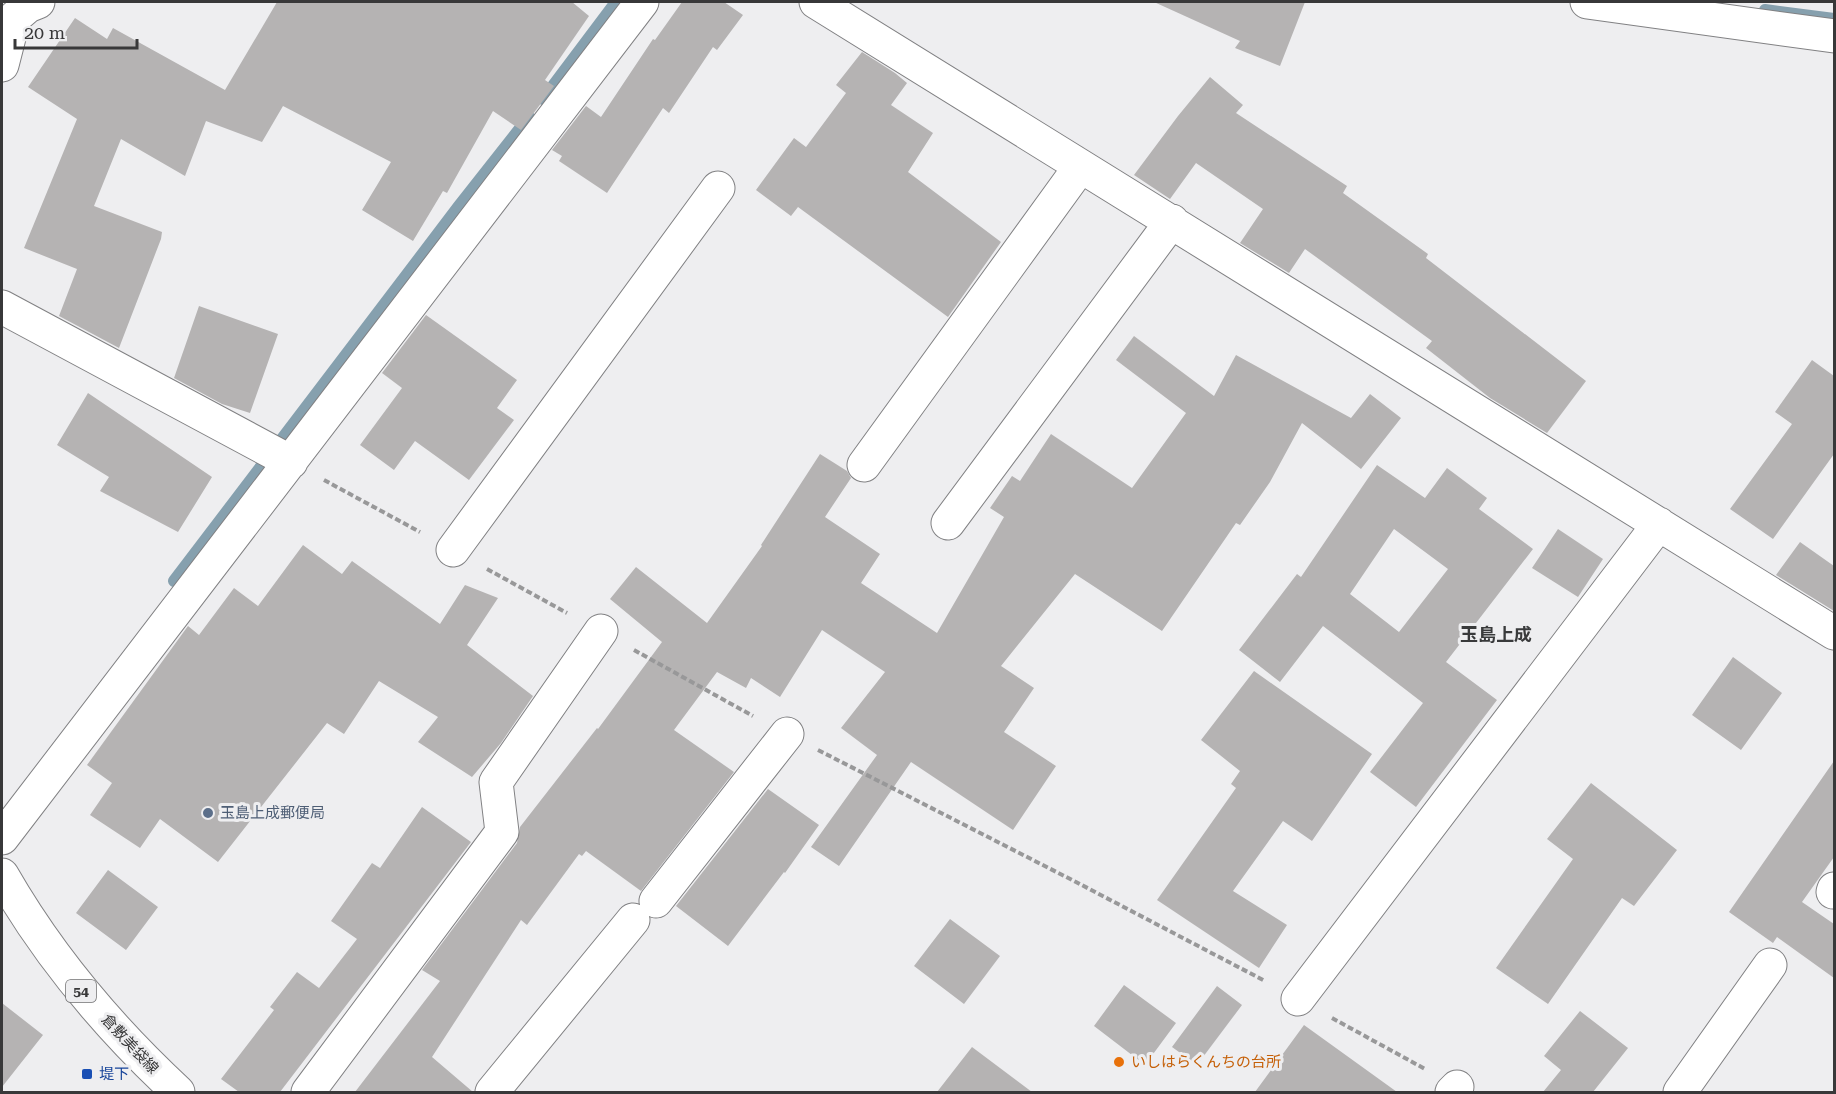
<svg xmlns="http://www.w3.org/2000/svg" width="1836" height="1094" font-family="'Roboto Serif','Noto Sans JP',serif">
<rect width="100%" height="100%" fill="#eeeef0"/>
<g fill="none" stroke-linecap="round" stroke-linejoin="round">
<path stroke="#86a0ae" stroke-width="12" d="M 1765,10 L 1834,19
M 543,99 L 616,2
M 174,581 L 459,206 L 529,117"/>
</g>
<path fill="#b5b3b3" fill-rule="evenodd" d="M 277,2 L 572,2 L 589,16 L 545,80 L 554,86 L 521,130 L 493,111 L 447,193 L 443,191 L 413,241 L 362,210 L 391,162 L 283,106 L 262,142 L 206,121 L 185,176 L 121,139 L 94,206 L 162,232 L 161,239 L 119,348 L 59,316 L 77,269 L 24,248 L 77,119 L 28,87 L 75,18 L 107,39 L 113,28 L 225,90 Z
M 682,2 L 724,2 L 743,15 L 717,50 L 713,47 L 669,113 L 663,108 L 607,193 L 559,161 L 562,156 L 552,150 L 586,106 L 601,117 L 653,39 L 655,40 Z
M 1154,2 L 1305,2 L 1280,66 L 1235,48 L 1240,41 Z
M 862,52 L 895,73 L 907,83 L 891,105 L 933,133 L 908,172 L 1001,242 L 948,317 L 798,207 L 791,216 L 756,190 L 794,138 L 806,147 L 846,93 L 836,85 Z
M 1210,77 L 1243,105 L 1236,113 L 1347,186 L 1343,193 L 1428,254 L 1426,258 L 1586,381 L 1547,433 L 1490,398 L 1426,348 L 1432,341 L 1305,249 L 1289,273 L 1240,243 L 1263,209 L 1196,163 L 1170,199 L 1134,175 L 1178,116 Z
M 199,306 L 278,334 L 250,413 L 222,404 L 174,378 Z
M 426,315 L 517,380 L 497,408 L 514,420 L 469,480 L 415,441 L 394,470 L 360,445 L 402,388 L 382,373 Z
M 1134,336 L 1214,396 L 1236,355 L 1351,418 L 1370,394 L 1401,418 L 1361,469 L 1302,423 L 1270,482 L 1240,525 L 1236,523 L 1162,631 L 1075,574 L 1001,666 L 1034,688 L 1004,732 L 1056,766 L 1013,830 L 911,762 L 839,866 L 811,847 L 877,755 L 841,728 L 885,672 L 822,630 L 780,697 L 751,678 L 746,688 L 717,672 L 674,730 L 734,772 L 641,891 L 586,851 L 582,856 L 579,854 L 527,925 L 521,920 L 432,1057 L 473,1092 L 355,1092 L 440,981 L 422,970 L 517,843 L 520,827 L 597,728 L 598,729 L 662,642 L 610,599 L 636,567 L 707,623 L 762,546 L 761,545 L 820,454 L 847,471 L 851,478 L 825,517 L 880,554 L 861,583 L 937,633 L 1004,517 L 990,508 L 1012,476 L 1020,481 L 1051,434 L 1132,488 L 1186,413 L 1116,360 Z
M 1812,360 L 1834,376 L 1834,454 L 1773,539 L 1730,509 L 1792,424 L 1775,412 Z
M 88,393 L 212,477 L 178,532 L 100,491 L 109,477 L 57,445 Z
M 1377,465 L 1425,498 L 1447,468 L 1487,498 L 1479,509 L 1533,549 L 1446,662 L 1497,700 L 1416,807 L 1370,772 L 1423,703 L 1323,626 L 1280,682 L 1239,650 L 1297,574 L 1301,577 ZM 1394,529 L 1448,569 L 1399,632 L 1350,594 Z
M 1558,529 L 1603,559 L 1578,597 L 1532,568 Z
M 1800,542 L 1834,566 L 1834,611 L 1776,575 Z
M 303,545 L 342,574 L 352,561 L 440,624 L 465,585 L 498,598 L 467,645 L 533,696 L 501,743 L 472,777 L 418,742 L 438,717 L 379,681 L 344,734 L 327,723 L 218,862 L 160,819 L 140,848 L 90,815 L 112,783 L 87,765 L 188,626 L 199,635 L 234,588 L 258,606 Z
M 1733,657 L 1782,693 L 1741,750 L 1692,715 Z
M 1254,671 L 1372,754 L 1312,841 L 1283,821 L 1233,891 L 1287,925 L 1259,968 L 1157,900 L 1236,788 L 1231,784 L 1240,771 L 1201,740 Z
M 1834,761 L 1834,857 L 1802,902 L 1834,924 L 1834,978 L 1777,937 L 1773,943 L 1729,912 Z
M 1591,783 L 1677,850 L 1634,906 L 1622,898 L 1548,1004 L 1496,968 L 1573,859 L 1547,839 Z
M 768,789 L 819,825 L 785,873 L 784,872 L 728,946 L 676,906 Z
M 422,807 L 471,842 L 280,1092 L 239,1092 L 221,1079 L 274,1010 L 270,1007 L 297,972 L 319,988 L 357,939 L 331,921 L 372,863 L 380,868 Z
M 108,870 L 158,907 L 126,950 L 76,913 Z
M 950,919 L 1000,956 L 964,1004 L 914,966 Z
M 1124,985 L 1176,1023 L 1145,1065 L 1094,1026 Z
M 1217,986 L 1242,1005 L 1197,1065 L 1172,1047 Z
M 2,1003 L 43,1035 L 2,1087 Z
M 1580,1011 L 1628,1048 L 1593,1092 L 1543,1092 L 1561,1070 L 1544,1056 Z
M 1304,1025 L 1397,1092 L 1255,1092 Z
M 972,1047 L 1032,1092 L 937,1092 Z"/>
<g fill="none" stroke-linecap="round" stroke-linejoin="round">
<g stroke="#818183" stroke-width="35">
<path id="street" d="M 816,2 L 1834,633
M 1587,2 L 1834,36
M 2,65 L 14,18 L 28,6 L 38,2
M 2,307 L 291,462
M 864,465 L 1080,167
M 948,523 L 1172,221
M 453,550 L 718,188
M 2,838 L 642,2
M 1833,892 L 1834,889
M 656,901 L 787,734
M 1298,999 L 1659,524
M 308,1092 L 502,832 L 496,782 L 601,631
M 492,1092 L 633,920
M 1452,1092 L 1457,1087
M 1680,1092 L 1770,965"/>
</g>
<g stroke="#818183" stroke-width="35">
<path id="primary" d="M 2,875 C 49,957 109,1028 178,1092"/>
</g>
<path stroke="#989899" stroke-width="4" stroke-dasharray="6 3" stroke-linecap="butt" d="M 324,480 L 420,532
M 487,569 L 567,613
M 634,650 L 753,716
M 818,750 L 1076,882 L 1265,981
M 1332,1018 L 1425,1069"/>
<use href="#street" stroke="#fff" stroke-width="33"/>
<use href="#primary" stroke="#fff" stroke-width="33"/>
</g>
<circle fill="#5c6f8a" stroke="#eeeef0" stroke-width="2" cx="208" cy="813" r="6"/>
<circle fill="#e8710a" stroke="#eeeef0" stroke-width="2" cx="1119" cy="1062" r="6"/>
<rect fill="#1a4fb4" stroke="#eeeef0" stroke-width="2" x="81" y="1068" width="12" height="12" rx="3"/>
<g text-anchor="middle" dominant-baseline="central" stroke-width="6" stroke-linejoin="round" paint-order="stroke">
<rect fill="#eeeef0" stroke="#6f6f70" stroke-width="1.5" x="66" y="980" width="30" height="22" rx="4.5"/>
<g font-size="14" font-weight="bold" fill="#383839">
<text x="81" y="991">54</text>
</g>
<g font-size="15" fill="#4e5e75" stroke="#eeeef0" text-anchor="start">
<text x="220" y="813">玉島上成郵便局</text>
</g>
<g font-size="15" fill="#383839" stroke="#eeeef0">
<text transform="translate(130 1044) rotate(47)">倉敷美袋線</text>
</g>
<g font-size="15" fill="#c56008" stroke="#eeeef0" text-anchor="start">
<text x="1131" y="1062">いしはらくんちの台所</text>
</g>
<g font-size="15" fill="#164399" stroke="#eeeef0" text-anchor="start">
<text x="99" y="1074">堤下</text>
</g>
<g font-size="18" font-weight="bold" fill="#393a3b" stroke="#eeeef0">
<text x="1496" y="634">玉島上成</text>
</g>
</g>
<rect width="1836" height="1094" fill="none" stroke="#383839" stroke-width="6"/>
<path d="M15 39v9h122v-9" fill="none" stroke="#383839" stroke-width="3"/>
<text x="24" y="39" font-size="18" fill="#383839" stroke="#eeeef0" stroke-width="4.5" paint-order="stroke">20 m</text>
</svg>
